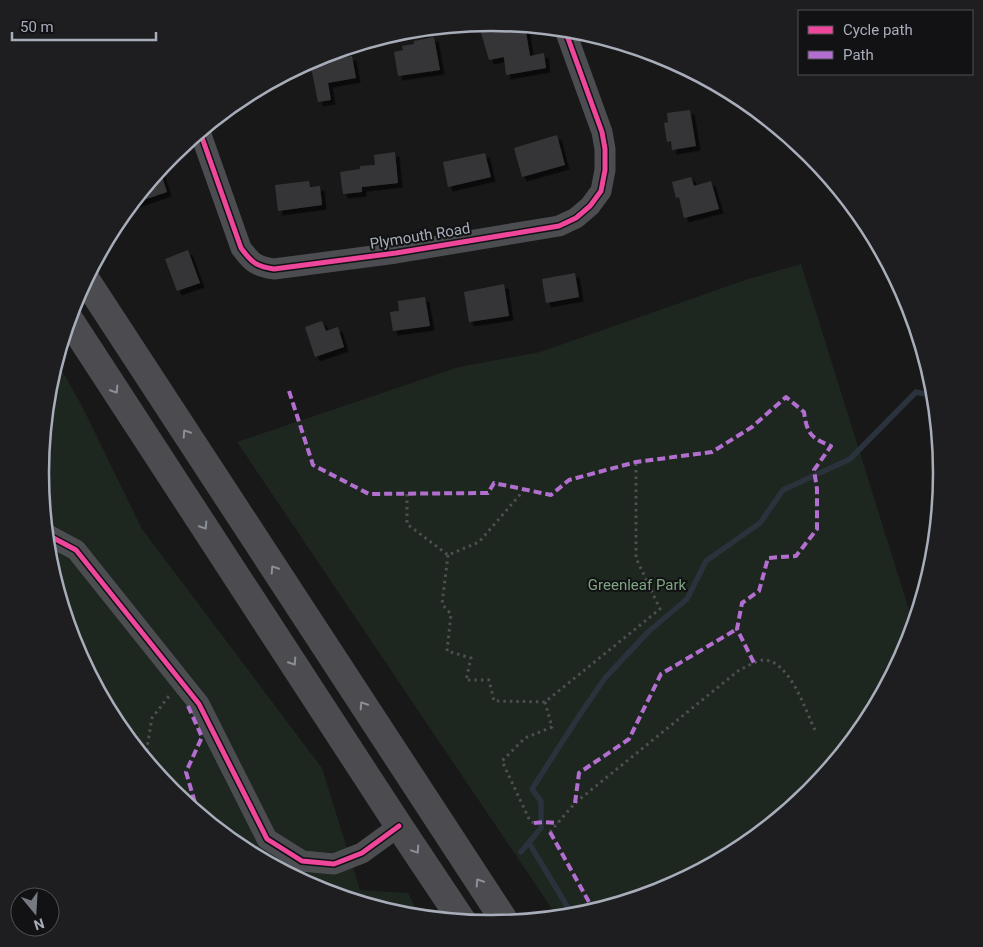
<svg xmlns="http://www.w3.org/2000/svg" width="983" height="947" font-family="Roboto,sans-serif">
<defs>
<filter id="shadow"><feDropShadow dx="4.5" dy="4.5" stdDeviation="0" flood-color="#0009"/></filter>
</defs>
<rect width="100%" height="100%" fill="#181818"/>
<path fill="#1d261f" d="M 801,264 L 914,626 L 908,646 L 866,724 L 810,793 L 742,849 L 664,890 L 579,916 L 558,918 L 237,442 L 459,367 L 540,352 L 748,279 Z
M 56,364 L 59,365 L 82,406 L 142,529 L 322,768 L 360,890 L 408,893 L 421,918 L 403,916 L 319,890 L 241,848 L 172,792 L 116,724 L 75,646 L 49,561 L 41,473 L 49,385 Z"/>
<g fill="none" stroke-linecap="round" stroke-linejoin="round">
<path stroke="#2a323b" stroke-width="5.5" d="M 529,843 L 573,916
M 521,852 L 541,828 L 541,801 L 532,789 L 577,719 L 605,678 L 648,632 L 687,599 L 706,561 L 760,523 L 783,490 L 850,459 L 916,392 L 935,396"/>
</g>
<path fill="#363637" filter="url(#shadow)" d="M 492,22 L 525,26 L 530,56 L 544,53 L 546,68 L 506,75 L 504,57 L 489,60 L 480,29 L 481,29 L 480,24 Z
M 434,37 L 440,70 L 398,76 L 394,52 L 403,50 L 402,46 L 414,44 L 414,41 Z
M 324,55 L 325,61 L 352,56 L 356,78 L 328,83 L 331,100 L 318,102 L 310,62 Z
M 690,110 L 696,146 L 672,150 L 671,141 L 667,142 L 664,123 L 668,122 L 667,113 Z
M 557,135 L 565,165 L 522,177 L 514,148 Z
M 395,152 L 398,183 L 362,187 L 362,192 L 343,194 L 340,172 L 360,169 L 360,166 L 375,165 L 374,155 Z
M 485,153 L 491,177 L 448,187 L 443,162 Z
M 160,170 L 167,192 L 132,204 L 152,180 Z
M 691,177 L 694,186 L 711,181 L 719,209 L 684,218 L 679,197 L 676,198 L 672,182 Z
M 309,181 L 310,187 L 320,186 L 322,205 L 278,211 L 275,185 Z
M 188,250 L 200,283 L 177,291 L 165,259 Z
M 575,273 L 579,297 L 546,303 L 542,279 Z
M 504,284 L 509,316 L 469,322 L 464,292 Z
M 425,297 L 430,326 L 393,331 L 390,312 L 399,311 L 398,301 Z
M 322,321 L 326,331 L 338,327 L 344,347 L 315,357 L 305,327 Z"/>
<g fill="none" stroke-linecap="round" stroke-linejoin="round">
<path stroke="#4e4f53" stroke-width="3" stroke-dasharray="2.5 4" stroke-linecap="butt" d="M 407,494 L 407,524 L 448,555 L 479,542 L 524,490
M 448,555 L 442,604 L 451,614 L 447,651 L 471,658 L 466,680 L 489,680 L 494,701 L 545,702 L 660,609 L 636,558 L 636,462
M 149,764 L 147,748 L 152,718 L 169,696
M 534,823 L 530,821 L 502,761 L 525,738 L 552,727 L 545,702
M 550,832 L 575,803 L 738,671 C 746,667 755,661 763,660 C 790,660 805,710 815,730"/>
<path stroke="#4c4d51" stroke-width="21" d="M 200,132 L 241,248 C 252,263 256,266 274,269 L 396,253 L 559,226 L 576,218 L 590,206 L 601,191 L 605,170 L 605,149 L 602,132 L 565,30
M 46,534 L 76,550 L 199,704 L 267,839 L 302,861 L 334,864 L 362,853 L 399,826"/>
<path stroke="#4c4c50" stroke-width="28" d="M 86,280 L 506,923
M 69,319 L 399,826 L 463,922"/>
<path stroke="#b36fd0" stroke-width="4" stroke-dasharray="8 4" stroke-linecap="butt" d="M 289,391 L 313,465 L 369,494 L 488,493 L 494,483 L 551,495 L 569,480 L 636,462 L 712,452 L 752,427 L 786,397 L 804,412 C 807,434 811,438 831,446 L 814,470 L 817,489 L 817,529 L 796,556 L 768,558 L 759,591 L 742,603 L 737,629 L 754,663
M 188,706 L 202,737 L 186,772 L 198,813
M 575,803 L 579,773 L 629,739 L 661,674 L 737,629
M 534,823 L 544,822 L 558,823
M 550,832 L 594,911"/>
<g stroke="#121214" stroke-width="8">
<path id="cycleway" d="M 200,132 L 241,248 C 252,263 256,266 274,269 L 396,253 L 559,226 L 576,218 L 590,206 L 601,191 L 605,170 L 605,149 L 602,132 L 565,30
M 46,534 L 76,550 L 199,704 L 267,839 L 302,861 L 334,864 L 362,853 L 399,826"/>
</g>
<use href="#cycleway" stroke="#ed469a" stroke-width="5"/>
</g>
<defs><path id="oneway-chevron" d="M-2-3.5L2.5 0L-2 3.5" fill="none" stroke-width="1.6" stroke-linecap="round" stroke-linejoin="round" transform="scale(1.25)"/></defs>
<g stroke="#8c909a">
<use href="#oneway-chevron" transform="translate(115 390) rotate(57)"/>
<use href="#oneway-chevron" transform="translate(186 433) rotate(-123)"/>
<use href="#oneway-chevron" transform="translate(204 526) rotate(57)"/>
<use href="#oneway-chevron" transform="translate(274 569) rotate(-123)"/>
<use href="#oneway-chevron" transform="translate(293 662) rotate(57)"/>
<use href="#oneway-chevron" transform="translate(363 705) rotate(-123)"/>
<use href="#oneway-chevron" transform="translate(416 850) rotate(56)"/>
<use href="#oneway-chevron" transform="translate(479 882) rotate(-123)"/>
</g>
<g text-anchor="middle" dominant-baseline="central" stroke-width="4" stroke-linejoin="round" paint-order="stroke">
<g font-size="15" fill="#a8adba" stroke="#121214">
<text transform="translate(420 236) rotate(-9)">Plymouth Road</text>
</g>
<g font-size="15" fill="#7ea683" stroke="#121214">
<text x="637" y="585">Greenleaf Park</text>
</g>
</g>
<path d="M0 0H983V947H0ZM49 473a442 442 0 1 1 884 0a442 442 0 1 1-884 0Z" fill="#1e1e21" fill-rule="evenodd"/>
<path fill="none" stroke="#a8adba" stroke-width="2.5" d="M49 473a442 442 0 1 1 884 0a442 442 0 1 1-884 0Z"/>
<rect x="798" y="10" width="175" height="65" fill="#121214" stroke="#4e5056"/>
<rect x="808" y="26" width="25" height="8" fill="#ed469a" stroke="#4e5056"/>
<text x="843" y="35" font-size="15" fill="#a8adba">Cycle path</text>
<rect x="808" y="51" width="25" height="8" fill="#b36fd0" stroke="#4e5056"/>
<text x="843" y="60" font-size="15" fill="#a8adba">Path</text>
<g transform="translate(35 912) rotate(162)"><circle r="24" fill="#121214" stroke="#4e5056"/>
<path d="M0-4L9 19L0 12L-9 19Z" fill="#767981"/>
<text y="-8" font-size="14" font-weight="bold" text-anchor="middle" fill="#a8adba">N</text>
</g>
<path d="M12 32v8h144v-8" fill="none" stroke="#a8adba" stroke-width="2.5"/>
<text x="20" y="32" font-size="15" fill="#a8adba" stroke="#121214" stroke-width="4" paint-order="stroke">50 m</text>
</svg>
